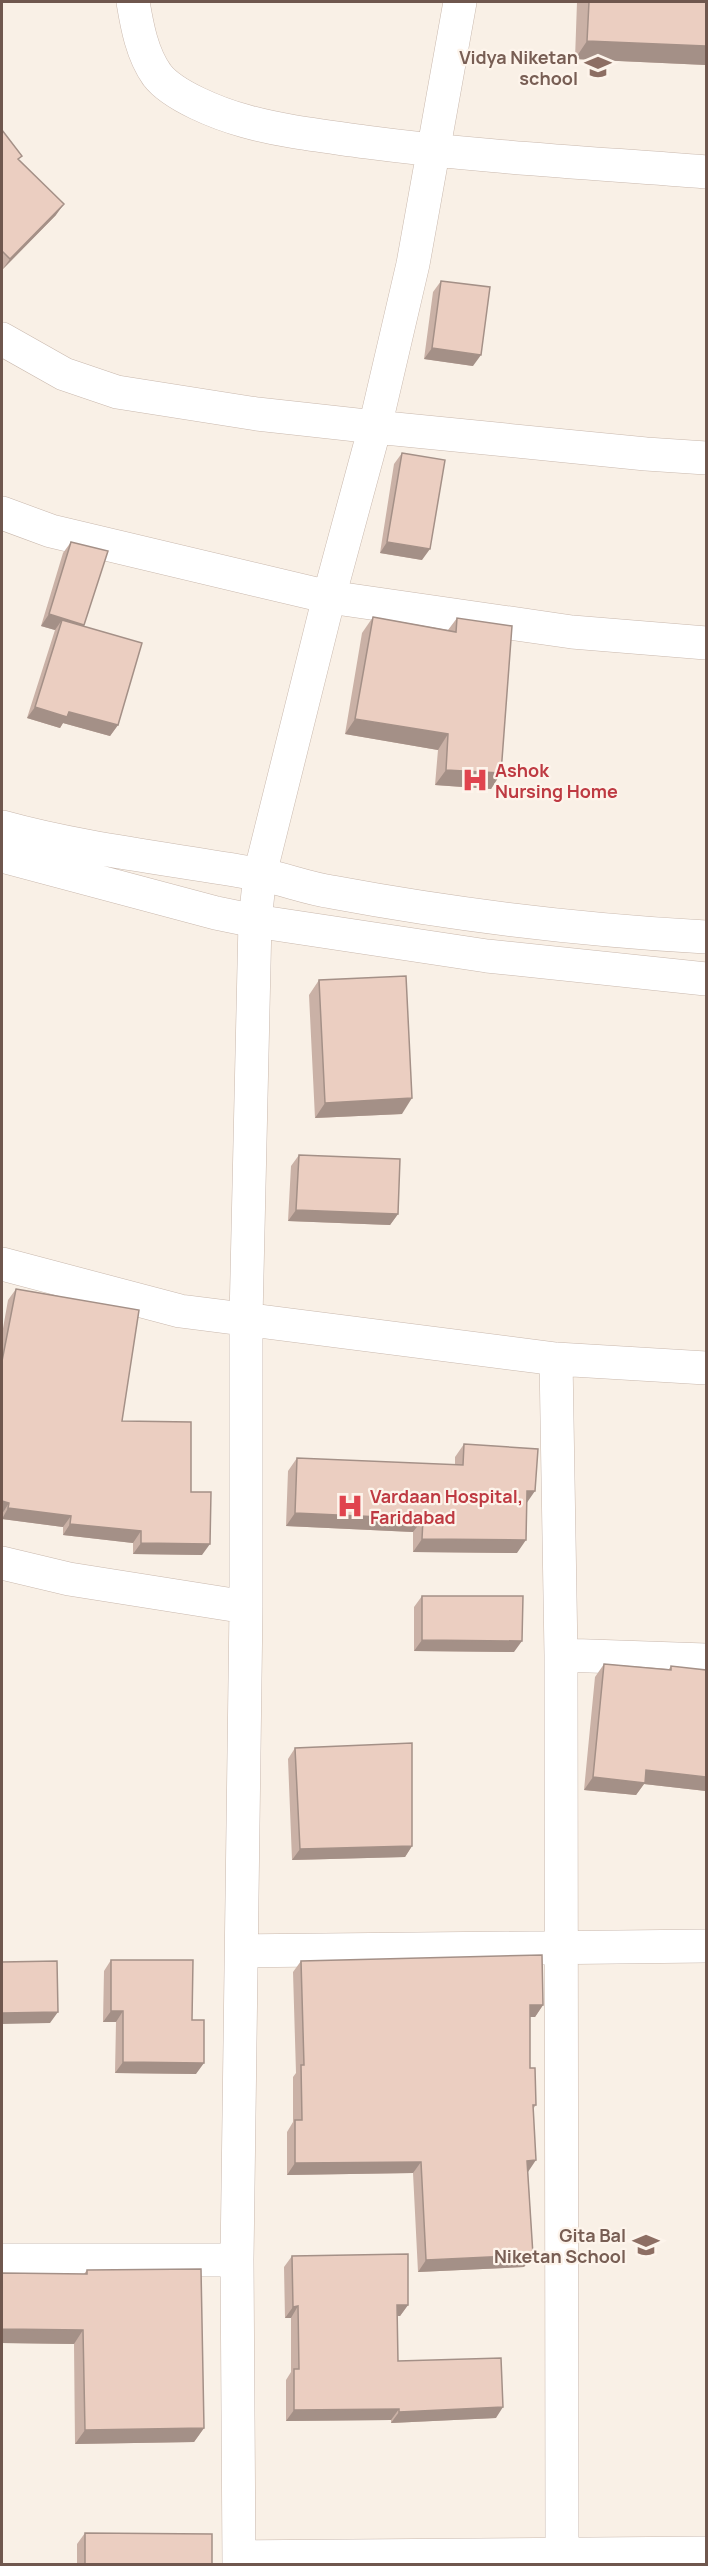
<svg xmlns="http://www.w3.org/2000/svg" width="708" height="2566" font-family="Manrope,sans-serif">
<rect width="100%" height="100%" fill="#f9f0e6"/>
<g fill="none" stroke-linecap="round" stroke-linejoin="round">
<g stroke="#c9b8ad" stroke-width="34">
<path id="minor" d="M 133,2 C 137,26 142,54 157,75 C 173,96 219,114 245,121 C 284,132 325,136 366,142 C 479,157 593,163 706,172
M 2,339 L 64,374 L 117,392 L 257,414 L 375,427 L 646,454 L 706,458
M 2,513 L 51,531 L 329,597 L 572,632 L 706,643
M 2,1264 L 180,1311 L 556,1359 L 706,1368
M 556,1359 L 561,1655 L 562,2553
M 2,1563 L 69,1579 L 246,1607
M 561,1655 L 706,1660
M 242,1951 L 706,1946
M 2,2260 L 237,2260
M 239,2557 L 706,2553
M 239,2564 L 237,2260 L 246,1607 L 246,1319 L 255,921 L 260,874 L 329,597 L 375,427 L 413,264 L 460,2"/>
</g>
<g stroke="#c9b8ad" stroke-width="34">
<path id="tertiary" d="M 2,827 C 85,850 172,859 257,874 C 282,878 306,888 332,892 C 455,915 581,930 706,937
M 2,856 L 216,913 L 255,921 L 487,956 L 706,979"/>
</g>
<use href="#minor" stroke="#fff" stroke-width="33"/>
<use href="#tertiary" stroke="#fff" stroke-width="33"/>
</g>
<path fill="#cab1a6" d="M 577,2 L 706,2 L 706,65 L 575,59 Z
M 2,130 L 19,160 L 56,215 L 2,270 Z
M 441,281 L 473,366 L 424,359 L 433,292 Z
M 402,453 L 422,560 L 380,553 L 394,464 Z
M 71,542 L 84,626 L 118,725 L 110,736 L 63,723 L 60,728 L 27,718 L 55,630 L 41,626 L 63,553 Z
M 373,617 L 448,630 L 457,618 L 501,773 L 491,789 L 435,785 L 438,750 L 345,734 L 362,633 Z
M 319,980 L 402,1114 L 315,1118 L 309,995 Z
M 299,1155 L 398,1214 L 390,1225 L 288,1221 L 291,1166 Z
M 16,1289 L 122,1421 L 191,1492 L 202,1555 L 133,1554 L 133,1543 L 63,1535 L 63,1527 L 2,1519 L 2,1334 L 8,1300 Z
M 464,1444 L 517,1553 L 413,1552 L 413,1532 L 286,1526 L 288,1471 L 297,1458 L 455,1465 L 455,1457 Z
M 422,1596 L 514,1652 L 414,1651 L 414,1607 Z
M 604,1664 L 669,1669 L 671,1666 L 706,1670 L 706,1791 L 644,1784 L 636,1795 L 584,1790 L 595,1677 Z
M 295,1748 L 412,1846 L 405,1857 L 292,1860 L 288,1759 Z
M 111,1960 L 192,2020 L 196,2074 L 115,2073 L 116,2022 L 103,2022 L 104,1971 Z
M 301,1961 L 543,2005 L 535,2017 L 530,2017 L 530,2068 L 536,2105 L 533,2109 L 528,2172 L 533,2255 L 524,2267 L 418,2272 L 413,2173 L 287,2175 L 287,2132 L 293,2122 L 293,2077 L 296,2073 L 293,1972 Z
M 292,2256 L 408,2305 L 400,2316 L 397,2316 L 398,2361 L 496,2418 L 391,2423 L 391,2420 L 286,2421 L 286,2380 L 291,2372 L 291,2318 L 285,2318 L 284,2267 Z
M 87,2270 L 204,2428 L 194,2442 L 75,2444 L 74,2344 L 2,2343 L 2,2273 L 84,2274 Z
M 85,2533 L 212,2565 L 77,2565 L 77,2544 Z"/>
<path fill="#a49087" d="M 587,41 L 706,46 L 706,65 L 575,59 Z
M 64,204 L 56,215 L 2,270 L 10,259 Z
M 432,348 L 481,355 L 473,366 L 424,359 Z
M 387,542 L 430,549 L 422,560 L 380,553 Z
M 49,614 L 84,625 L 77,637 L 62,620 L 55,630 L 41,626 Z
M 35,707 L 69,712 L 118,725 L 110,736 L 63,723 L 60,728 L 27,718 Z
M 355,719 L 448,734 L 438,750 L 345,734 Z
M 446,770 L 501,773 L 491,789 L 435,785 Z
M 412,1098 L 402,1114 L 315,1118 L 325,1103 Z
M 296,1210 L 398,1214 L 390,1225 L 288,1221 Z
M 527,1491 L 535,1491 L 526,1504 Z
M 2,1501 L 9,1503 L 2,1514 Z
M 8,1508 L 71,1516 L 63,1527 L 2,1519 Z
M 295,1513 L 423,1519 L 413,1532 L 286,1526 Z
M 70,1524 L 141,1531 L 133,1543 L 63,1535 Z
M 422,1539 L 526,1540 L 517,1553 L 413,1552 Z
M 141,1543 L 210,1544 L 202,1555 L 133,1554 Z
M 422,1640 L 522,1641 L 514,1652 L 414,1651 Z
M 646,1770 L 706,1777 L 706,1791 L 644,1784 L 636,1795 L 584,1790 L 593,1777 Z
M 412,1846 L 405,1857 L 292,1860 L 300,1849 Z
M 530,2005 L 543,2005 L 535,2017 L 522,2017 Z
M 111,2011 L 123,2011 L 116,2022 L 103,2022 Z
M 58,2012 L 50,2023 L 2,2024 L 2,2013 Z
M 123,2062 L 204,2063 L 196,2074 L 115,2073 Z
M 536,2160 L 528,2172 L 527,2161 Z
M 421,2162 L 413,2173 L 287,2175 L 295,2163 Z
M 533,2255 L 524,2267 L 418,2272 L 426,2260 Z
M 397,2305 L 408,2305 L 400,2316 L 389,2316 Z
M 298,2306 L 291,2318 L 285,2318 L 293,2307 Z
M 2,2329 L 83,2330 L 74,2344 L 2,2343 Z
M 503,2407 L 496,2418 L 391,2423 L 399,2412 Z
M 399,2409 L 391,2420 L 286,2421 L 294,2410 Z
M 204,2428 L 194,2442 L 75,2444 L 85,2430 Z"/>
<path fill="#ebcec1" stroke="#a49087" stroke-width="1.5" d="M 589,2 L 706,2 L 706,46 L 587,41 Z
M 2,130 L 22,156 L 18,159 L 64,204 L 10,259 L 2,251 Z
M 441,281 L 490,287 L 481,355 L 432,348 Z
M 402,453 L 445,460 L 430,549 L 387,542 Z
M 71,542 L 108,551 L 84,625 L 49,614 Z
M 373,617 L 456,632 L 457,618 L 512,626 L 501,773 L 446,770 L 448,734 L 355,719 Z
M 62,620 L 142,643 L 118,725 L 69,712 L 67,717 L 35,707 Z
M 406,976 L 412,1098 L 325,1103 L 319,980 Z
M 299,1155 L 400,1159 L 398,1214 L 296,1210 Z
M 16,1289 L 139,1310 L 122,1421 L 191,1422 L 191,1492 L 211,1492 L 210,1544 L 141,1543 L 141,1531 L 70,1524 L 71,1516 L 8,1508 L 9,1503 L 2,1501 L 2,1361 Z
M 464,1444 L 538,1449 L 535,1491 L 527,1491 L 526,1540 L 422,1539 L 423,1519 L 295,1513 L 297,1458 L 463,1465 Z
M 422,1596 L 523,1596 L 522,1641 L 422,1640 Z
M 604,1664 L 671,1670 L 671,1666 L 706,1670 L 706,1777 L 646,1770 L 645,1783 L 593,1777 Z
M 412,1743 L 412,1846 L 300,1849 L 295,1748 Z
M 542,1955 L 543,2005 L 530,2005 L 530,2068 L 535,2068 L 536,2105 L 533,2105 L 536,2160 L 527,2161 L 533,2255 L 426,2260 L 421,2162 L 295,2163 L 295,2120 L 302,2120 L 301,2065 L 304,2065 L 301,1961 Z
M 111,1960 L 193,1960 L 192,2020 L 204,2020 L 204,2063 L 123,2062 L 123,2011 L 111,2011 Z
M 57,1961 L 58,2012 L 2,2013 L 2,1962 Z
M 408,2254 L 408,2305 L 397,2305 L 398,2361 L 501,2358 L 503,2407 L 399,2412 L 399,2409 L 294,2410 L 294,2369 L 299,2369 L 298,2306 L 293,2307 L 292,2256 Z
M 201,2269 L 204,2428 L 85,2430 L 83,2330 L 2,2329 L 2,2273 L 87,2274 L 87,2270 Z
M 85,2533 L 212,2534 L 212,2565 L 85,2565 Z"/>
<defs>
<g id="school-bare" transform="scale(2.07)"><path d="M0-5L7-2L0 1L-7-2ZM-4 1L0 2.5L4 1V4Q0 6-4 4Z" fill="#8d6e63" stroke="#fdf4eb" stroke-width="2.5" paint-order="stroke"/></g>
<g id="hospital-bare" transform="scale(2.07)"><path d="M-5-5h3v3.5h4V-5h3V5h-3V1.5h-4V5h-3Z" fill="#e0444e" stroke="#fdf4eb" stroke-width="2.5" paint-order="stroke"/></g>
</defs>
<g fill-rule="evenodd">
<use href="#school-bare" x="598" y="67"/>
<use href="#hospital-bare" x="475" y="780"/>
<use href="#hospital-bare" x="350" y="1506"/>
<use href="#school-bare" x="646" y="2245"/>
</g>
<g text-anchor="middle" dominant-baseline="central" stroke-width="4.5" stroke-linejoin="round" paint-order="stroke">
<g font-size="18" font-weight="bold" fill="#785e54" stroke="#fdf4eb" text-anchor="end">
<text x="578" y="57">Vidya Niketan<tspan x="578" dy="21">school</tspan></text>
<text x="626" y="2235">Gita Bal<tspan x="626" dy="21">Niketan School</tspan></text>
</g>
<g font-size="18" font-weight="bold" fill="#be3a42" stroke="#fdf4eb" text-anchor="start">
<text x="495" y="770">Ashok<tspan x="495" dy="21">Nursing Home</tspan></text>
<text x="370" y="1496">Vardaan Hospital,<tspan x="370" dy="21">Faridabad</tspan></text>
</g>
</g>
<rect width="708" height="2566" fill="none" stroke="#6f574e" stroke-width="6"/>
</svg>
